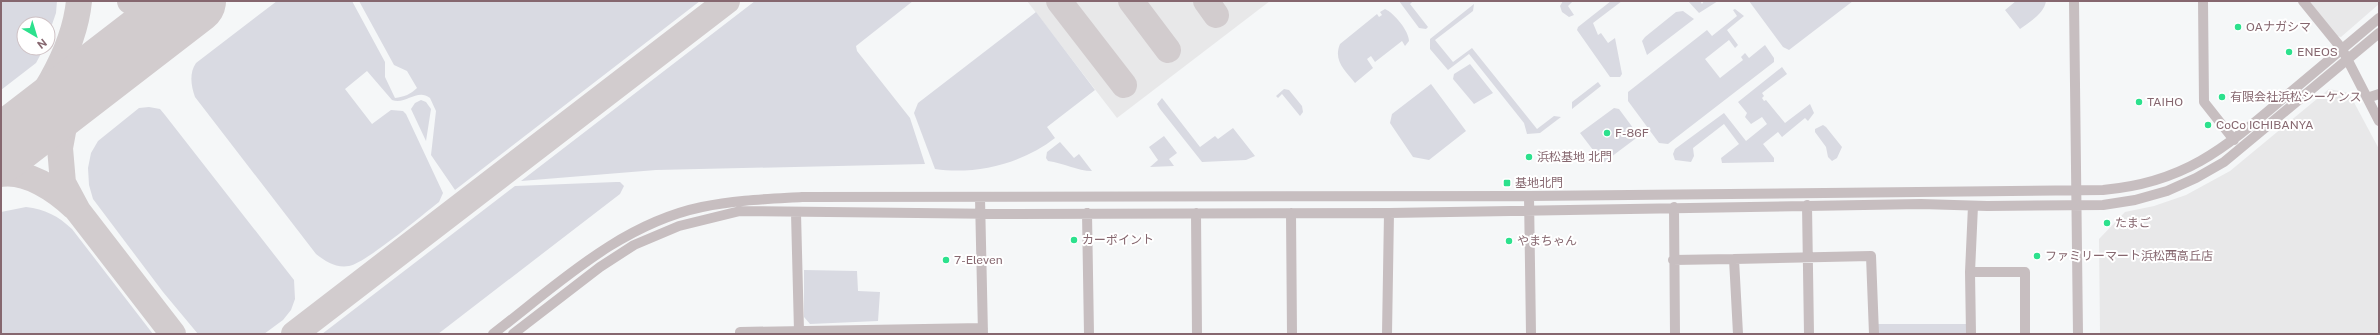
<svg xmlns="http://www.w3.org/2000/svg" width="2380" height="335" font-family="'Public Sans','Noto Sans JP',sans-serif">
<rect width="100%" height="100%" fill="#f5f7f8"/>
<path fill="#e8e8e9" d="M 1027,1 L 1270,1 L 1117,118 Z
M 2308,1 L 2379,1 L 2379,4 L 2341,37 L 2337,36 Z
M 2329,89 L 2349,93 L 2379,149 L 2379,334 L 2100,334 L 2099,239 L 2125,212 L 2154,206 L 2186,195 L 2230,171 Z"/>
<path fill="#d9dae2" d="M 1,1 L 57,1 L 56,13 L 48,36 L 48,24 L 24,24 L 24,48 L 44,48 L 36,63 L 1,90 Z
M 277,1 L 352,1 L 385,62 L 385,77 L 395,98 C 404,97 411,94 417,88 L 407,71 L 394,65 L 359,1 L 700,1 L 455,190 L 431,155 L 436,111 L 430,98 C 417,88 406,105 392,100 L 367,71 L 345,89 L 372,124 L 391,110 L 403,111 L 406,114 L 443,193 L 439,202 C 422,215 366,263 349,266 C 336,268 326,262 316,254 L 195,97 C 191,86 189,73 196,63 Z
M 755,1 L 913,1 L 856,46 L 857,51 L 910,118 L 925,164 L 656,170 L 521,181 Z
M 1399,1 L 1413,1 L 1410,4 L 1428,27 L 1426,29 L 1419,28 Z
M 1563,1 L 1573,1 L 1568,6 L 1574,15 L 1569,17 L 1562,12 L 1560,6 Z
M 1611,1 L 1622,1 L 1593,23 L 1598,35 L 1601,33 L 1608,43 L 1615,38 L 1622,74 L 1620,77 L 1610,77 L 1577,30 L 1578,27 Z
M 1688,1 L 1700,1 L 1702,4 L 1704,1 L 1718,1 L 1699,13 Z
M 1749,1 L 1853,1 L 1789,50 L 1783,47 Z
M 2016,1 L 2046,1 C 2044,14 2029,22 2020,29 L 2005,10 Z
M 1474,4 L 1473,11 L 1435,40 L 1453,62 L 1472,48 L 1537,129 L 1554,116 L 1561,117 L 1540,133 L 1527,134 L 1524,123 L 1469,54 L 1448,70 L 1430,49 L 1430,39 Z
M 1385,9 C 1394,13 1409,31 1409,41 L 1405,46 L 1402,41 L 1375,62 L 1371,56 L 1367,59 L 1373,68 L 1355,83 C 1345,70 1333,61 1340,44 L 1377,14 L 1379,17 L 1382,15 L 1380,12 Z
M 1735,9 L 1744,16 L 1727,30 L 1738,45 L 1735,48 L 1729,40 L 1705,59 L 1720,78 L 1743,60 L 1741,57 L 1745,53 L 1749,58 L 1765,45 L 1774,58 L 1774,62 L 1673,140 L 1668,144 L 1659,143 L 1628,101 L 1628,92 L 1707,30 L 1712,36 L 1737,16 L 1733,10 Z
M 1683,11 L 1694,19 L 1647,55 L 1642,41 L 1645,37 L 1676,12 Z
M 1036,12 L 1095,90 L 1047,127 L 1055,138 C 1023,163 977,175 935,169 L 914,113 L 918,103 Z
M 1470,64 L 1493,93 L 1474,104 L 1453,79 L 1454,74 Z
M 1782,67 L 1787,74 L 1762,93 L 1764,96 L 1762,98 L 1764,101 L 1766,100 L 1785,123 L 1810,104 L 1814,113 L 1808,121 L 1805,118 L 1782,137 L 1778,132 L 1763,144 L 1774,158 L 1774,162 L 1722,163 L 1721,158 L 1739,144 L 1724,124 L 1693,148 L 1694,156 L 1691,162 L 1675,160 L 1673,154 L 1675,149 L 1724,113 L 1746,141 L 1767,124 L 1762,117 L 1751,124 L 1745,117 L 1747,113 L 1738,102 Z
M 1598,82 L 1601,86 L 1572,109 L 1572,102 Z
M 1431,84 L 1466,131 L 1429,160 L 1413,157 L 1390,123 L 1392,114 Z
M 1284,89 L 1289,90 L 1302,106 L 1303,112 L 1300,116 L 1282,94 L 1278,98 L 1276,96 Z
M 1162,98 L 1200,147 L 1215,136 L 1218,139 L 1233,128 L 1255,156 L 1246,160 L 1202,162 L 1160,109 L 1157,104 Z
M 421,100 L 426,102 L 431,109 L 426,141 L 411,109 L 415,103 Z
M 149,107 L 160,109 L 165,115 L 294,280 L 295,299 L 291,310 L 283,320 L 264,334 L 198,334 L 163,292 L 93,199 L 89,185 L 88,168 L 91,153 L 98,141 L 139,108 Z
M 1614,108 L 1619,109 L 1639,136 L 1603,163 L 1580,133 Z
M 1823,125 L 1826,127 L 1842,147 L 1837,158 L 1832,161 L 1828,157 L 1826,147 L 1815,132 L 1815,129 Z
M 1164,136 L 1177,153 L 1169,159 L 1174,166 L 1150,167 L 1158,160 L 1149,147 Z
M 1060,142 L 1074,158 L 1079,154 L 1092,171 C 1077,171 1064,163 1048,161 L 1046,158 L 1047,152 Z
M 616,182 L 620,182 L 624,186 L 620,194 L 438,334 L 322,334 L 515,186 Z
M 26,207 C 45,209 58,216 72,229 L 153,334 L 1,334 L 1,212 Z
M 804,270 L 857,271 L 858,291 L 880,292 L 878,321 L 810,324 L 804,317 Z
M 1877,324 L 1968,324 L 1969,334 L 1878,334 Z"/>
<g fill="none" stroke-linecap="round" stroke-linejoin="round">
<path stroke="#d2ccce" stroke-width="26" d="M 130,1 C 150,13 172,13 192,1
M 1059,1 L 1124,85
M 1131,1 L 1168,50
M 1206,1 L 1216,15
M 103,71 L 85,92 L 65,121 L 60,148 L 63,183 L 78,211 L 173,334
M 1,149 C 36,112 74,53 79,1
M 1,174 C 27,170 56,190 74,207
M 294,334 L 727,1"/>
<path stroke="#d2ccce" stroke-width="66" d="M 1,149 L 193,1"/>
<path stroke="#c7bec0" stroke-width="10" d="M 2074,1 L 2078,334
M 2203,1 L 2204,102 L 2234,140
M 2303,1 L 2342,49 L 2379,121
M 2367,98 L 2379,94
M 1529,196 L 1531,334
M 980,198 L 983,334
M 1807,205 L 1809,334
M 1674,207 L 1675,334
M 796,213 L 799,331
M 1087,213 L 1089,334
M 1196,213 L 1197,334
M 1291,213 L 1292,334
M 1673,260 L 1734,259
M 1970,272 L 2025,272 L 2025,334
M 493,334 C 557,285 620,224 702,207 C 735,200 768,199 802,197 L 1529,196 L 2103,190 C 2186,183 2226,147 2286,96 C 2317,70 2348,44 2379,18
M 513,334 L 600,267 L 634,245 L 679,226 L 740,211 L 1005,214 L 1389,213 L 1921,204 L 1987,206 L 2103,205 L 2135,200 L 2167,191 L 2196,178 L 2224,162 L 2379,33
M 740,334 L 740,332 L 983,328
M 1387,334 L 1389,213
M 1738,334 L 1734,259 L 1871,256 L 1874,334
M 1971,334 L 1970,272 L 1973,206"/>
</g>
<g fill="#2ce18d" stroke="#fff" stroke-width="1.5">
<circle cx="2238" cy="27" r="4"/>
<circle cx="2289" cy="52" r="4"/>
<circle cx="2222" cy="97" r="4"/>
<circle cx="2139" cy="102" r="4"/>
<circle cx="2208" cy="125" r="4"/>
<circle cx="1607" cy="133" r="4"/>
<circle cx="1529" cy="157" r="4"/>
<rect x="1503" y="179" width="8" height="8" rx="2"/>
<circle cx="2107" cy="223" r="4"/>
<circle cx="1074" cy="240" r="4"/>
<circle cx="1509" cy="241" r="4"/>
<circle cx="2037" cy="256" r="4"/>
<circle cx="946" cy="260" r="4"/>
</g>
<g text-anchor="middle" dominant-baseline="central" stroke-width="4" stroke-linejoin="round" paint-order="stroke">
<g font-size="12" fill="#86676f" stroke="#fff" text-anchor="start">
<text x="2246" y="27">OAナガシマ</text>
<text x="2297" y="52">ENEOS</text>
<text x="2230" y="97">有限会社浜松シーケンス</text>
<text x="2147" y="102">TAIHO</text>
<text x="2216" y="125">CoCo ICHIBANYA</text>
<text x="1615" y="133">F-86F</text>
<text x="1537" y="157">浜松基地 北門</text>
<text x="1515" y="183">基地北門</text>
<text x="2115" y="223">たまご</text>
<text x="1082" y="240">カーポイント</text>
<text x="1517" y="241">やまちゃん</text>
<text x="2045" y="256">ファミリーマート浜松西高丘店</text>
<text x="954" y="260">7-Eleven</text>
</g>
</g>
<rect width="2380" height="335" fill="none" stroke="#86676f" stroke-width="4"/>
<g transform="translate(36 36) rotate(142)"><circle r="19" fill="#ffffff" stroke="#cfc2c5"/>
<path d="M0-3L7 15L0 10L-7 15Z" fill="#2ce18d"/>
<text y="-6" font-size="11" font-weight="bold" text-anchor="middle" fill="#86676f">N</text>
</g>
</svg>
